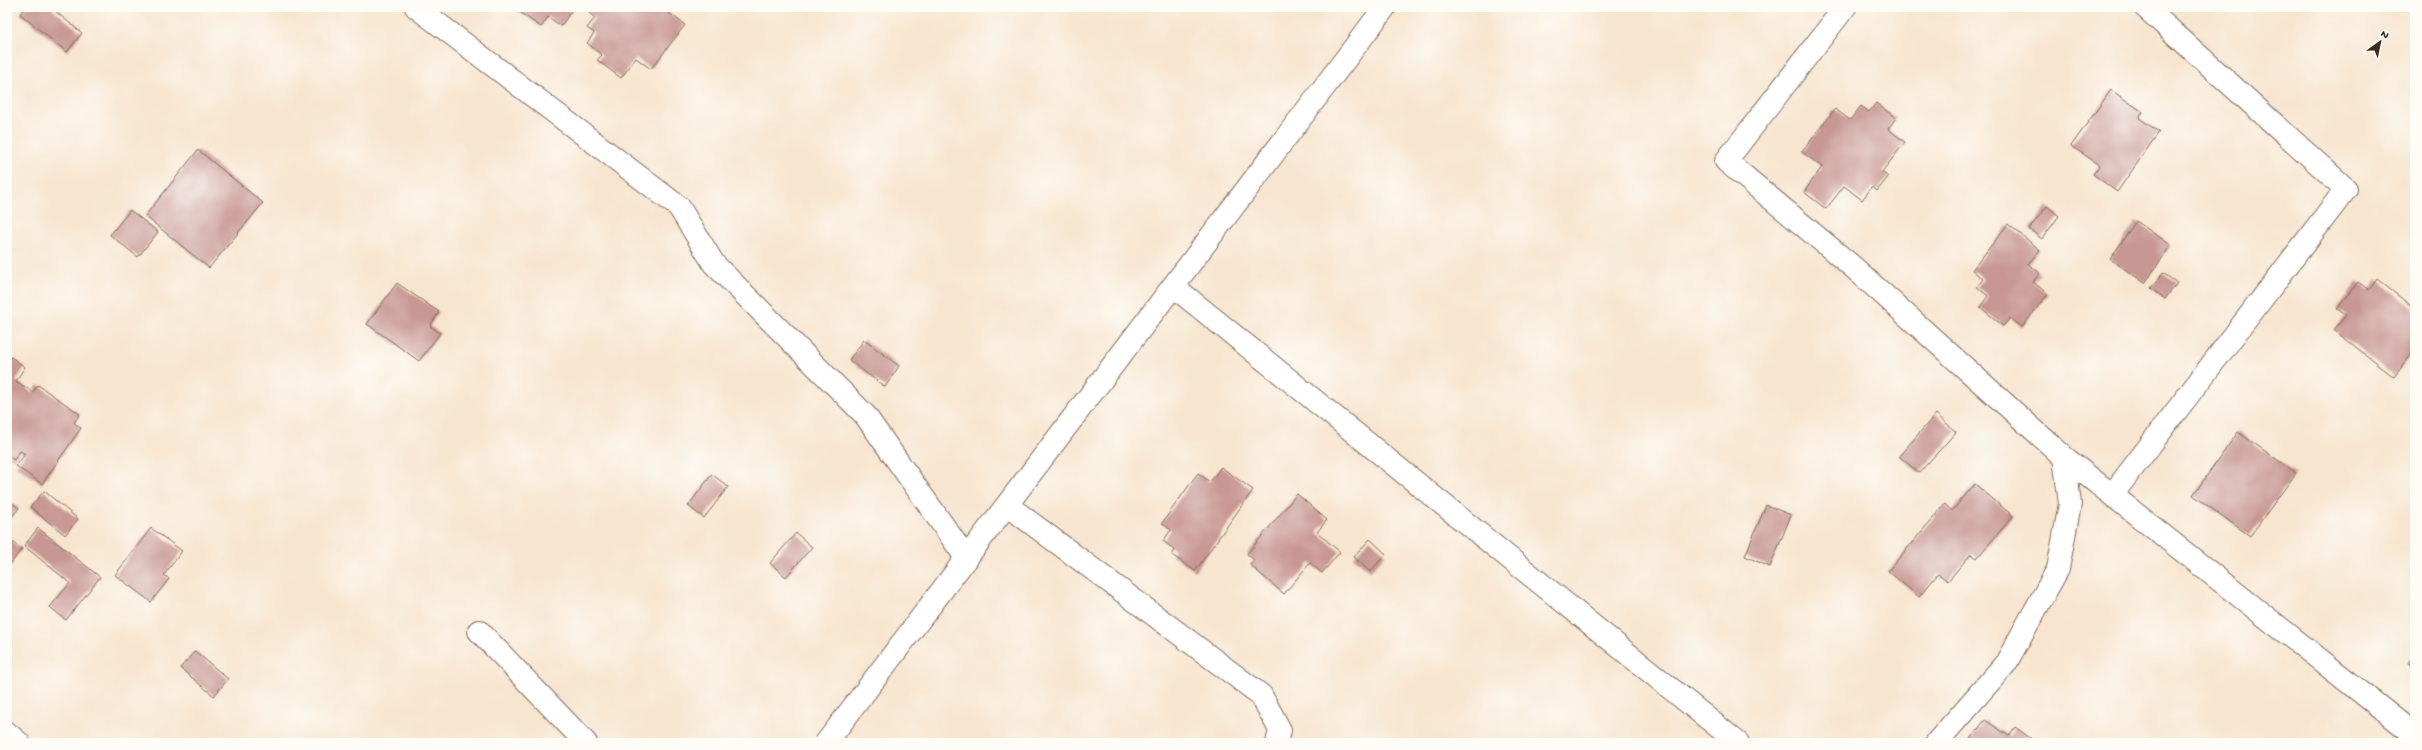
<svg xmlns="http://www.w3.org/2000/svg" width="2422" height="750" font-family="'Gochi Hand',sans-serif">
<rect width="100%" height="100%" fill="#fdfcf7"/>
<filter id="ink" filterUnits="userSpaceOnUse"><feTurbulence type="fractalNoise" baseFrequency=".025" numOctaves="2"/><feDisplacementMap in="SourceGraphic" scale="8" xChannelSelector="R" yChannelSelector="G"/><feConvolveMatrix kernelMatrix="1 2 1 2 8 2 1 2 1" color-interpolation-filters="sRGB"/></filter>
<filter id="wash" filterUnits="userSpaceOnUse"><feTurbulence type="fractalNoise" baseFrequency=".012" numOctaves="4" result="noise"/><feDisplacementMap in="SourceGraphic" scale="16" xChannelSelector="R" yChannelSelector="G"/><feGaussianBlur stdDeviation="0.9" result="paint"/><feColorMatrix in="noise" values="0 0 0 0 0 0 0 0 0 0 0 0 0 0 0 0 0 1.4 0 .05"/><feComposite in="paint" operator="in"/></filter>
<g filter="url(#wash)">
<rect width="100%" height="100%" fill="#f7e5cf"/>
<g id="blocks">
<path fill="#c89793" d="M 26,7 L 50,7 L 82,33 L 67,52 L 20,14 Z
M 512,7 L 574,7 L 561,26 L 548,17 L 541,27 Z
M 592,7 L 668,7 L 665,10 L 685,25 L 651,69 L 636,58 L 621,78 L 597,60 L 602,55 L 587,43 L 594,33 L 587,28 L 595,18 L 588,12 Z
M 2111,90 L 2143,112 L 2139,118 L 2159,132 L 2117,192 L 2093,174 L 2100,165 L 2071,146 Z
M 1876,103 L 1896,118 L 1888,129 L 1905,142 L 1882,172 L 1888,177 L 1877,191 L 1872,187 L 1862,200 L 1844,186 L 1826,209 L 1804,192 L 1822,167 L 1802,152 L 1835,109 L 1850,120 L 1861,106 L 1869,112 Z
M 198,150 L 263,203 L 209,268 L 145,216 Z
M 2047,206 L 2059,216 L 2042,239 L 2029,229 Z
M 130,210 L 158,232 L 138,257 L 110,235 Z
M 2136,221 L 2171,245 L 2145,283 L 2110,259 Z
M 2008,224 L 2040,250 L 2028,264 L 2040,273 L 2033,282 L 2048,294 L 2022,327 L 2010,318 L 2003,326 L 1980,307 L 1988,296 L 1977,287 L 1983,279 L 1972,270 Z
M 2163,273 L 2177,283 L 2165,299 L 2151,288 Z
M 2377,279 L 2415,309 L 2415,350 L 2394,377 L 2334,330 L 2346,315 L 2337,309 L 2358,282 L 2369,290 Z
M 397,283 L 439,312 L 430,326 L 440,333 L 419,361 L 367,324 Z
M 864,340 L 899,366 L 885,387 L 849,360 Z
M 11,357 L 25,367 L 16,381 L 33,392 L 38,385 L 80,414 L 74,423 L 81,428 L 42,484 L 16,466 L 25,454 L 20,451 L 14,460 L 7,455 L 7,363 Z
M 1936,414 L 1956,432 L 1919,473 L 1899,456 Z
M 2238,432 L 2296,473 L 2250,536 L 2193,495 Z
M 1221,467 L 1253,490 L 1195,571 L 1172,555 L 1175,550 L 1163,541 L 1171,530 L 1162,523 L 1198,473 L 1210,482 Z
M 712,474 L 728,487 L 704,518 L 688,506 Z
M 1975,484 L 2013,516 L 1977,558 L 1971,554 L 1948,581 L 1938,574 L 1919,597 L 1888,571 L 1945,504 L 1952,511 Z
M 44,491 L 78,519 L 65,535 L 30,507 Z
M 1297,494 L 1327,520 L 1317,532 L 1340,552 L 1322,573 L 1310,563 L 1284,594 L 1250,565 L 1254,560 L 1247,554 Z
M 7,499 L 19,508 L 7,523 Z
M 1766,505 L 1791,515 L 1770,567 L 1745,556 Z
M 38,528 L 100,577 L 66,620 L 50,607 L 70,583 L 24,546 Z
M 151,528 L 182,551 L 164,575 L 169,579 L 151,602 L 115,575 Z
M 796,533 L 812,547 L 786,577 L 770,563 Z
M 7,538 L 22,549 L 7,568 Z
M 1370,539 L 1386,554 L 1370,572 L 1354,557 Z
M 195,651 L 228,679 L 214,696 L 180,668 Z
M 2415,654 L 2415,667 L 2409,663 Z
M 1985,720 L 2009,736 L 2015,727 L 2037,743 L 1967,743 Z"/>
</g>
</g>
<g filter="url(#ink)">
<use href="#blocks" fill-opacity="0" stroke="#7d6b5c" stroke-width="1"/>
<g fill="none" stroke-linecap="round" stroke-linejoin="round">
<g stroke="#7d6b5c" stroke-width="24">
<path id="minor" d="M 416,7 L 679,207 L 714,264 L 865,415 L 967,559
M 1845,7 L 1726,161 L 1853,267 L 2064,457 L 2070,504 L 2058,569 L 2006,663 L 1936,743
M 1173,286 L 1738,743
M 2064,457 L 2415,735
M 2112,495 L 2346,189 L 2145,7
M 1007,505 L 1261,695 L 1280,730 L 1277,743
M 479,631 L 586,743
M 7,733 L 19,743
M 826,743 L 1385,7"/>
</g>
<use href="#minor" stroke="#fff" stroke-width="22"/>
</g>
</g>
<rect width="2422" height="750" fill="none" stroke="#fdfcf7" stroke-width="24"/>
<g transform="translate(2380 42) rotate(33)" stroke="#fdfcf7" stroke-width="3" paint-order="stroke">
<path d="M0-3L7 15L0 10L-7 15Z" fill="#3b2a1e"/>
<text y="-6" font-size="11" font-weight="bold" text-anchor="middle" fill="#3b2a1e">N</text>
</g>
</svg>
